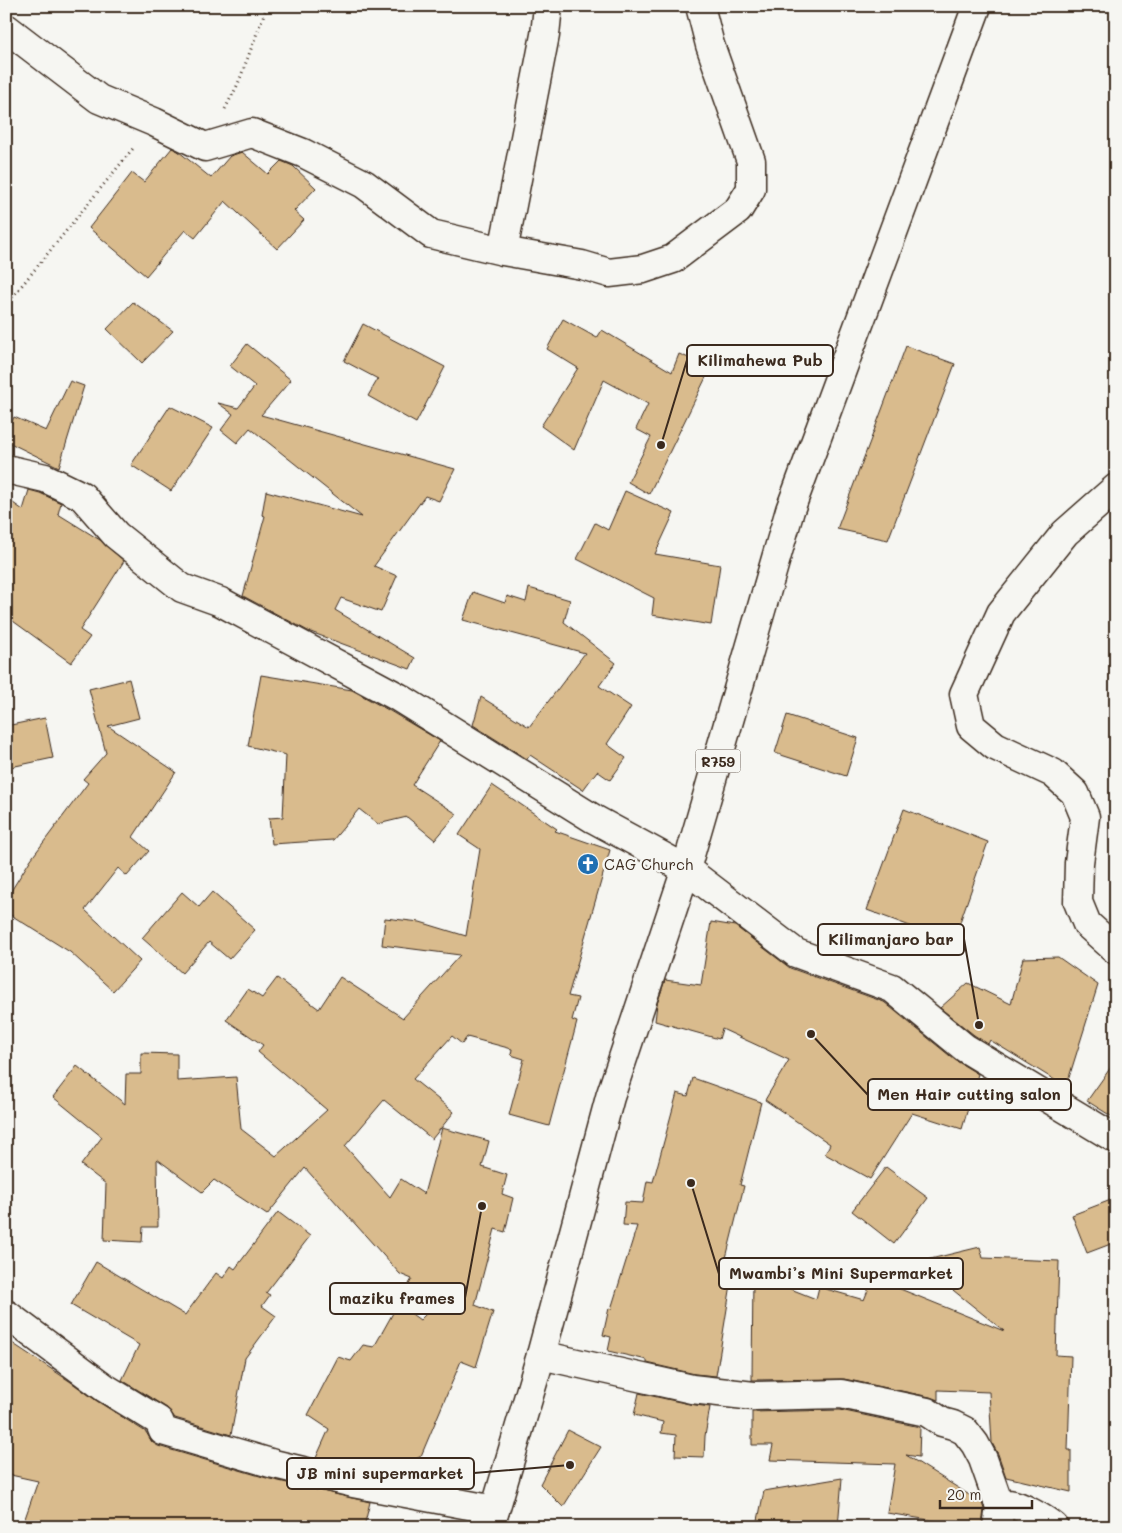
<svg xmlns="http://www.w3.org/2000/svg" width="1122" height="1533" font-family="Mali,sans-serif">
<rect width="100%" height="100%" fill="#f6f6f2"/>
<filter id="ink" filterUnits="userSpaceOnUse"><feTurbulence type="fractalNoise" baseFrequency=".02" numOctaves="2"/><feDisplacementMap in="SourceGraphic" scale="10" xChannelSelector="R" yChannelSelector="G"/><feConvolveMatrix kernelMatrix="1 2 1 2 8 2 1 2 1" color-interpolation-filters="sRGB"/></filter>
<g filter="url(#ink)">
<path fill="#d9bb8d" stroke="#3b2a1e" d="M 172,148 L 178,151 L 211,178 L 230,156 L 242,152 L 268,174 L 281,161 L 293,166 L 316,188 L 294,211 L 304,220 L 277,249 L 225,201 L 195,238 L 185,230 L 146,276 L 89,228 L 132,173 L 144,182 Z
M 133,302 L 173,331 L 142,363 L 107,329 Z
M 563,319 L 597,338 L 602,330 L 672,372 L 679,354 L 711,367 L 649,494 L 628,482 L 651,437 L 636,429 L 648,404 L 604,380 L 574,450 L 541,426 L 578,368 L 547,349 Z
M 363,324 L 445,367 L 416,423 L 368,396 L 378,379 L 344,361 Z
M 247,344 L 291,380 L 261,415 L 455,469 L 439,501 L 425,496 L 374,566 L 397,576 L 381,612 L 341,598 L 335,610 L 415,658 L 410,669 L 308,631 L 243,596 L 265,516 L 262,515 L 266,491 L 362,517 L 250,428 L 237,443 L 221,430 L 233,414 L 218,403 L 238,408 L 255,386 L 230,366 Z
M 906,346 L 955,364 L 888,540 L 837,529 Z
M 70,381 L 84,386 L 59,467 L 6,441 L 6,434 L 14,417 L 46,431 Z
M 170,406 L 213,428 L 171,491 L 131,465 Z
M 29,490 L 40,493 L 61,503 L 58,514 L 100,540 L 124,561 L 80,630 L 90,637 L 71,663 L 6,616 L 6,498 L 23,510 Z
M 625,491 L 674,513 L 655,554 L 720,565 L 711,625 L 652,615 L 654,598 L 577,559 L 595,523 L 608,530 Z
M 529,588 L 570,600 L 564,622 L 616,663 L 599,686 L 631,707 L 607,744 L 626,758 L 610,780 L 597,771 L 583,790 L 530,755 L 527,759 L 473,725 L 481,697 L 529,727 L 585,653 L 463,620 L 473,592 L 505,603 L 507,596 L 526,602 Z
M 261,675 L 352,690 L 390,711 L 440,741 L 412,785 L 457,814 L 435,840 L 407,817 L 378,824 L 359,809 L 333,840 L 272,844 L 269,818 L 283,817 L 286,755 L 248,746 Z
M 129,679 L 139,718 L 108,726 L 176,772 L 133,837 L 149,851 L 127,876 L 118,868 L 85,910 L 140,961 L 113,991 L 70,952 L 6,912 L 6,899 L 31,859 L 88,783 L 83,779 L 106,753 L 89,689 Z
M 787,715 L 858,738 L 846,776 L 775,753 Z
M 45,718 L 53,758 L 6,768 L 6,726 Z
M 492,785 L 557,829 L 555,831 L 610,850 L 568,996 L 578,998 L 572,1020 L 577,1022 L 549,1126 L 509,1115 L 524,1059 L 511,1055 L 512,1049 L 467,1037 L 462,1044 L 452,1036 L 413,1079 L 454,1112 L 432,1139 L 384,1100 L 345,1146 L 390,1197 L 401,1179 L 424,1194 L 442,1128 L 489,1141 L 482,1167 L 507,1175 L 502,1194 L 513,1198 L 505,1232 L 495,1229 L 475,1305 L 493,1312 L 476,1367 L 461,1361 L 421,1456 L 402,1467 L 378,1470 L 377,1472 L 316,1458 L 329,1429 L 308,1415 L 338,1357 L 351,1361 L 363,1345 L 374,1347 L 398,1304 L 420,1320 L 431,1309 L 409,1284 L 412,1279 L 400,1274 L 305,1168 L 267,1215 L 214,1180 L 202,1192 L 157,1159 L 158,1227 L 143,1227 L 142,1242 L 104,1240 L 106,1184 L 81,1165 L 102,1137 L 53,1097 L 77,1066 L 125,1104 L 126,1074 L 141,1074 L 141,1053 L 177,1054 L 177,1081 L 236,1077 L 241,1129 L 276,1156 L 327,1110 L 258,1052 L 263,1045 L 226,1020 L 248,989 L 262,998 L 277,978 L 319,1009 L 340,977 L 403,1018 L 460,955 L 382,945 L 385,918 L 420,922 L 466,936 L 480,849 L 459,835 Z
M 904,809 L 988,842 L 953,942 L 867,910 Z
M 182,892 L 199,907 L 212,892 L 255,930 L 229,959 L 209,942 L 182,973 L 142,938 Z
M 711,922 L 735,926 L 790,968 L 884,1002 L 955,1060 L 978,1074 L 962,1129 L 912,1113 L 870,1179 L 825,1154 L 830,1144 L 765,1100 L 789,1060 L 722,1029 L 719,1039 L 655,1021 L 657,1004 L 665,980 L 701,985 Z
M 1058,957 L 1098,985 L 1066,1087 L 990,1040 L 988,1044 L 974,1035 L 940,1008 L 968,983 L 1011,1004 L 1023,958 Z
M 1116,1060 L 1116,1119 L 1087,1101 Z
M 693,1078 L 761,1102 L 740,1185 L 744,1186 L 725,1262 L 734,1266 L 716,1376 L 695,1374 L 647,1363 L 647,1360 L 608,1351 L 611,1337 L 603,1335 L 609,1308 L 611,1309 L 637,1226 L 623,1225 L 625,1202 L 643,1203 L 647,1181 L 653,1182 L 677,1093 L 688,1096 Z
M 886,1167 L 928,1198 L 894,1244 L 852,1211 Z
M 1116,1198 L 1116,1242 L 1087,1253 L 1072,1215 Z
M 278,1212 L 310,1236 L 266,1293 L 270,1295 L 262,1306 L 276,1316 L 245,1358 L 231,1435 L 175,1418 L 167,1408 L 122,1380 L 139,1345 L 71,1305 L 96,1262 L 185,1315 L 216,1273 L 223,1278 L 231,1266 L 235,1269 Z
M 980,1247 L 983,1258 L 1059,1261 L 1056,1355 L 1071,1356 L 1068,1450 L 1071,1450 L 1071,1492 L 1006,1477 L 998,1454 L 992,1443 L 989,1392 L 938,1390 L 938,1400 L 930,1397 L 844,1379 L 752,1380 L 753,1274 L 816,1299 L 819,1287 L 864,1300 L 873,1278 L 1004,1331 L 918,1262 Z
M 6,1339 L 71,1382 L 97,1401 L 146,1432 L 152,1442 L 158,1446 L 270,1479 L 370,1502 L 364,1527 L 22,1527 L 38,1481 L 6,1474 Z
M 639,1393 L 689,1404 L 710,1407 L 705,1436 L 704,1457 L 675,1456 L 676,1435 L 661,1433 L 663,1422 L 634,1415 Z
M 840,1410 L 920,1427 L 919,1457 L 906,1455 L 982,1503 L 984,1509 L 982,1527 L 934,1527 L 935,1521 L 887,1513 L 895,1464 L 770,1460 L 773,1445 L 752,1445 L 752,1412 Z
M 568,1430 L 601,1447 L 563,1507 L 540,1484 Z
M 842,1478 L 838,1527 L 758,1520 L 764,1491 Z"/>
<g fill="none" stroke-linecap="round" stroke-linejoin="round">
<g stroke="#3b2a1e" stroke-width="31">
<path id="street" d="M 6,28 L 99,99 L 154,122 L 205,147 L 252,133 L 303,153 L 364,184 L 431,234 L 503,251 L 582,265 L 609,273 L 643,269 L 673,259 L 738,210 L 751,189 L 751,161 L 710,45 L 700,6
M 503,251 L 545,35 L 548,6
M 6,469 L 45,478 L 82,496 L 116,535 L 182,588 L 221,602 L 398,697 L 594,819 L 686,869 L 796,953 L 892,988 L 965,1048 L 1116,1139
M 1116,488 L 1065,533 L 1001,613 L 964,694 L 971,726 L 995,746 L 1053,773 L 1075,793 L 1085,817 L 1079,863 L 1078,902 L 1087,924 L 1116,950
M 6,1314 L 105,1388 L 159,1421 L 163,1431 L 274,1464 L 353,1483 L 495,1510
M 541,1355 L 692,1389 L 754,1396 L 841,1394 L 927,1412 L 942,1422 L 953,1425 L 965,1431 L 975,1444 L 983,1459 L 1000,1507 L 997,1527
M 1000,1507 C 1003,1506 1005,1504 1008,1504 C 1019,1504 1046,1520 1054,1527"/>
</g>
<g stroke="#3b2a1e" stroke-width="31">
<path id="primary" d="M 490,1527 L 541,1355 L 610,1097 L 686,869 L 790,510 L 977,6"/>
</g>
<path stroke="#3b2a1e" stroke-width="3" stroke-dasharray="1 4" stroke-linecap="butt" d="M 225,109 L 238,84 L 267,6
M 6,305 L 135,146"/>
<use href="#street" stroke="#f6f6f2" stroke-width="28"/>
<use href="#primary" stroke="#f6f6f2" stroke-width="28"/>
</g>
</g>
<defs>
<g id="church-disc" transform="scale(1.125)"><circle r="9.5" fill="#1f6fb2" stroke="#f6f6f2"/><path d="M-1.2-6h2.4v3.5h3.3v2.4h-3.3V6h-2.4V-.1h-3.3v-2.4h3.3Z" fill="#fff"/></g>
</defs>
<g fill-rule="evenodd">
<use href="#church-disc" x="588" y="864"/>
</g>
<g text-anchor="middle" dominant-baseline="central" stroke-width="5" stroke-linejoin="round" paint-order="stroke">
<rect fill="#f6f6f2" stroke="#73675e" stroke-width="1" x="695.5" y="749.5" width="45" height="23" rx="4"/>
<g font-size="14" font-weight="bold" fill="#3b2a1e">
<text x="718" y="761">R759</text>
</g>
<g font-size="15" fill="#3b2a1e" stroke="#f6f6f2" text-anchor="start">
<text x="604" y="864">CAG Church</text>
</g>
</g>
<path fill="none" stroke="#3b2a1e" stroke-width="2" d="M661 445L687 360M979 1025L964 939M811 1034L868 1095M691 1183L719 1274M482 1206L465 1298M570 1465L474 1473"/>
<g fill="#3b2a1e" stroke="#f6f6f2" stroke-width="2">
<circle cx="661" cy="445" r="5"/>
<circle cx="979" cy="1025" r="5"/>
<circle cx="811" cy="1034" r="5"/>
<circle cx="691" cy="1183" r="5"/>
<circle cx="482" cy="1206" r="5"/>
<circle cx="570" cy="1465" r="5"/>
</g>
<g fill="#f6f6f2" stroke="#3b2a1e" stroke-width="2">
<rect x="687" y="345" width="146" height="31" rx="5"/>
<rect x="818" y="924" width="146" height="31" rx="5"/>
<rect x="868" y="1079" width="203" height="31" rx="5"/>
<rect x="719" y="1258" width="244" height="31" rx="5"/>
<rect x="330" y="1283" width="135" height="31" rx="5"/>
<rect x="287" y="1458" width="187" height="31" rx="5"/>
</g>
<g font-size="16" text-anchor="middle" font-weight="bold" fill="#3b2a1e">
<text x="760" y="366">Kilimahewa Pub</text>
<text x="891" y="945">Kilimanjaro bar</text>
<text x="969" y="1100">Men Hair cutting salon</text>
<text x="841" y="1279">Mwambi’s Mini Supermarket</text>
<text x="397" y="1304">maziku frames</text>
<text x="380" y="1479">JB mini supermarket</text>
</g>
<rect width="1122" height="1533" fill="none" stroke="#f6f6f2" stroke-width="25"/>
<rect x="12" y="12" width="1097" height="1508" fill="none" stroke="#3b2a1e" stroke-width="2" filter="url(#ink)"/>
<path d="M940 1500v8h92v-8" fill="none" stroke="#3b2a1e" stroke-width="2.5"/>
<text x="947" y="1500" font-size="15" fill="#3b2a1e" stroke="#f6f6f2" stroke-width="4" paint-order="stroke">20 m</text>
</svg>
